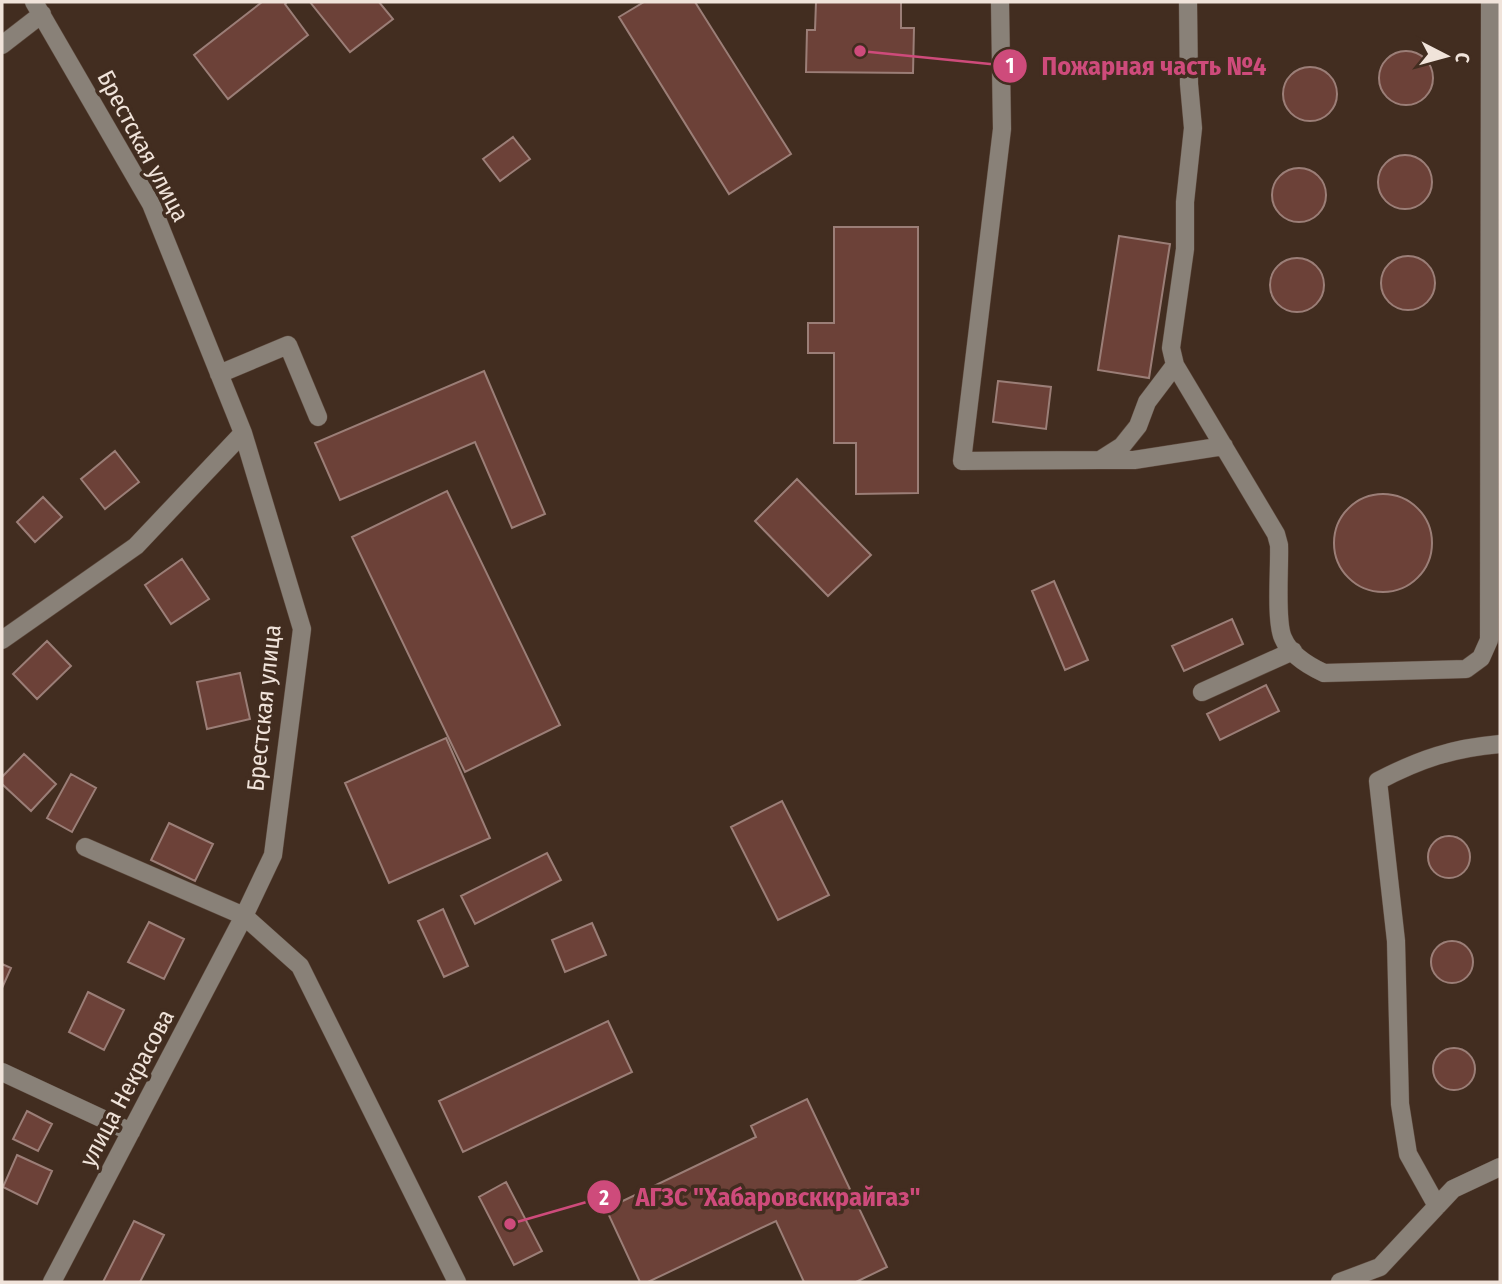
<svg xmlns="http://www.w3.org/2000/svg" width="1502" height="1284" font-family="'Fira Sans Condensed',sans-serif">
<rect width="100%" height="100%" fill="#422d20"/>
<path fill="#6c4138" stroke="#9b7e77" stroke-width="2" d="M 262,2 L 287,2 L 285,4 L 308,35 L 228,99 L 194,55 Z
M 310,2 L 379,2 L 393,19 L 350,52 Z
M 644,2 L 695,2 L 791,154 L 729,194 L 619,17 Z
M 816,2 L 901,2 L 901,28 L 914,28 L 913,73 L 806,72 L 807,30 L 815,30 Z
M1379 78a27 27 0 1 1 54 0a27 27 0 1 1-54 0Z
M1283 94a27 27 0 1 1 54 0a27 27 0 1 1-54 0Z
M 513,137 L 530,159 L 500,181 L 483,159 Z
M1378 182a27 27 0 1 1 54 0a27 27 0 1 1-54 0Z
M1272 195a27 27 0 1 1 54 0a27 27 0 1 1-54 0Z
M 834,227 L 918,227 L 918,493 L 856,494 L 856,443 L 834,443 L 834,353 L 808,353 L 808,323 L 834,323 Z
M 1119,236 L 1170,244 L 1149,378 L 1098,370 Z
M1381 283a27 27 0 1 1 54 0a27 27 0 1 1-54 0Z
M1270 285a27 27 0 1 1 54 0a27 27 0 1 1-54 0Z
M 484,371 L 545,514 L 512,528 L 475,442 L 340,500 L 315,443 Z
M 998,381 L 1051,387 L 1046,429 L 993,422 Z
M 115,451 L 139,482 L 105,509 L 81,479 Z
M 797,479 L 871,555 L 828,596 L 755,521 Z
M 447,491 L 560,725 L 465,772 L 352,537 Z
M1334 543a49 49 0 1 1 98 0a49 49 0 1 1-98 0Z
M 43,497 L 62,517 L 35,542 L 17,522 Z
M 182,559 L 209,599 L 171,624 L 145,585 Z
M 1054,581 L 1088,660 L 1065,670 L 1032,591 Z
M 1232,619 L 1243,644 L 1184,671 L 1172,646 Z
M 47,641 L 71,666 L 37,699 L 13,674 Z
M 240,673 L 250,719 L 207,729 L 197,682 Z
M 1266,685 L 1279,711 L 1220,740 L 1207,714 Z
M 446,738 L 490,838 L 389,883 L 345,783 Z
M 24,754 L 56,784 L 31,811 L 2,784 L 2,777 Z
M 71,774 L 96,788 L 72,832 L 47,818 Z
M 782,801 L 829,895 L 778,920 L 731,827 Z
M 169,823 L 213,844 L 195,881 L 151,860 Z
M1428 857a21 21 0 1 1 42 0a21 21 0 1 1-42 0Z
M 547,853 L 561,880 L 475,924 L 461,896 Z
M 443,909 L 468,966 L 444,977 L 418,921 Z
M 149,922 L 184,939 L 164,979 L 128,962 Z
M 592,923 L 606,955 L 565,972 L 552,940 Z
M1431 962a21 21 0 1 1 42 0a21 21 0 1 1-42 0Z
M 2,964 L 11,968 L 2,988 Z
M 88,992 L 124,1010 L 104,1050 L 69,1032 Z
M 608,1021 L 632,1072 L 463,1152 L 439,1101 Z
M1433 1069a21 21 0 1 1 42 0a21 21 0 1 1-42 0Z
M 807,1099 L 887,1267 L 856,1282 L 804,1282 L 776,1221 L 648,1282 L 640,1282 L 606,1209 L 756,1137 L 751,1126 Z
M 27,1111 L 52,1124 L 38,1151 L 13,1139 Z
M 17,1155 L 52,1171 L 37,1204 L 3,1187 Z
M 506,1182 L 542,1251 L 514,1265 L 479,1197 Z
M 134,1221 L 164,1235 L 140,1282 L 103,1282 Z"/>
<g fill="none" stroke-linecap="round" stroke-linejoin="round">
<g stroke="#5e4a3e" stroke-width="19">
<path id="minor" d="M 34,2 L 151,204 L 243,433 L 302,629 L 273,855 L 244,916 L 52,1282
M 1000,2 L 1002,129 L 962,461 L 1100,460 L 1122,446 L 1138,426 L 1147,402 L 1175,365
M 1188,2 L 1189,84 L 1193,128 L 1185,202 L 1185,249 L 1171,348 L 1175,365 L 1276,534 L 1279,545 C 1280,566 1275,621 1283,638 C 1290,655 1309,666 1324,673 L 1466,669 L 1481,658 L 1489,640 L 1490,2
M 2,45 L 42,14
M 219,374 L 288,345 L 318,417
M 1100,460 L 1134,460 L 1224,446
M 2,640 L 136,546 L 243,433
M 1202,692 L 1293,651
M 85,847 L 244,916 L 300,966 L 457,1282
M 2,1072 L 131,1132
M 1437,1206 L 1408,1154 L 1400,1104 L 1396,941 L 1378,781 C 1420,759 1453,748 1500,744
M 1340,1282 L 1380,1267 L 1453,1189 L 1500,1167"/>
</g>
<use href="#minor" stroke="#898178" stroke-width="18"/>
</g>
<g text-anchor="middle" dominant-baseline="central" stroke-width="7" stroke-linejoin="round" paint-order="stroke">
<g font-size="24" fill="#f0e3da" stroke="#422d20">
<text transform="translate(143 146) rotate(62)">Брестская улица</text>
<text transform="translate(264 708) rotate(-84)">Брестская улица</text>
<text transform="translate(127 1088) rotate(-62)">улица Некрасова</text>
</g>
</g>
<path fill="none" stroke="#ce4b7b" stroke-width="2.5" d="M860 51L1010 66M510 1224L604 1197"/>
<g fill="#ce4b7b" stroke="#422d20" stroke-width="2.5">
<circle cx="860" cy="51" r="7"/>
<circle cx="510" cy="1224" r="7"/>
<circle cx="1010" cy="66" r="18"/>
<circle cx="604" cy="1197" r="18"/>
</g>
<g font-size="21" text-anchor="middle" font-weight="bold" fill="#fff">
<text x="1010" y="73">1</text>
<text x="604" y="1205">2</text>
</g>
<g font-size="26" text-anchor="middle" font-weight="bold" fill="#ce4b7b" stroke="#422d20" stroke-width="7" stroke-linejoin="round" paint-order="stroke">
<text x="1154" y="75">Пожарная часть №4</text>
<text x="778" y="1206">АГЗС "Хабаровсккрайгаз"</text>
</g>
<rect width="1502" height="1284" fill="none" stroke="#f0e3da" stroke-width="7"/>
<g transform="translate(1446 56) rotate(96)" stroke="#422d20" stroke-width="5" paint-order="stroke">
<path d="M0-5L12 26L0 18L-12 26Z" fill="#f0e3da"/>
<text y="-10" font-size="19" font-weight="bold" text-anchor="middle" fill="#f0e3da">С</text>
</g>
</svg>
